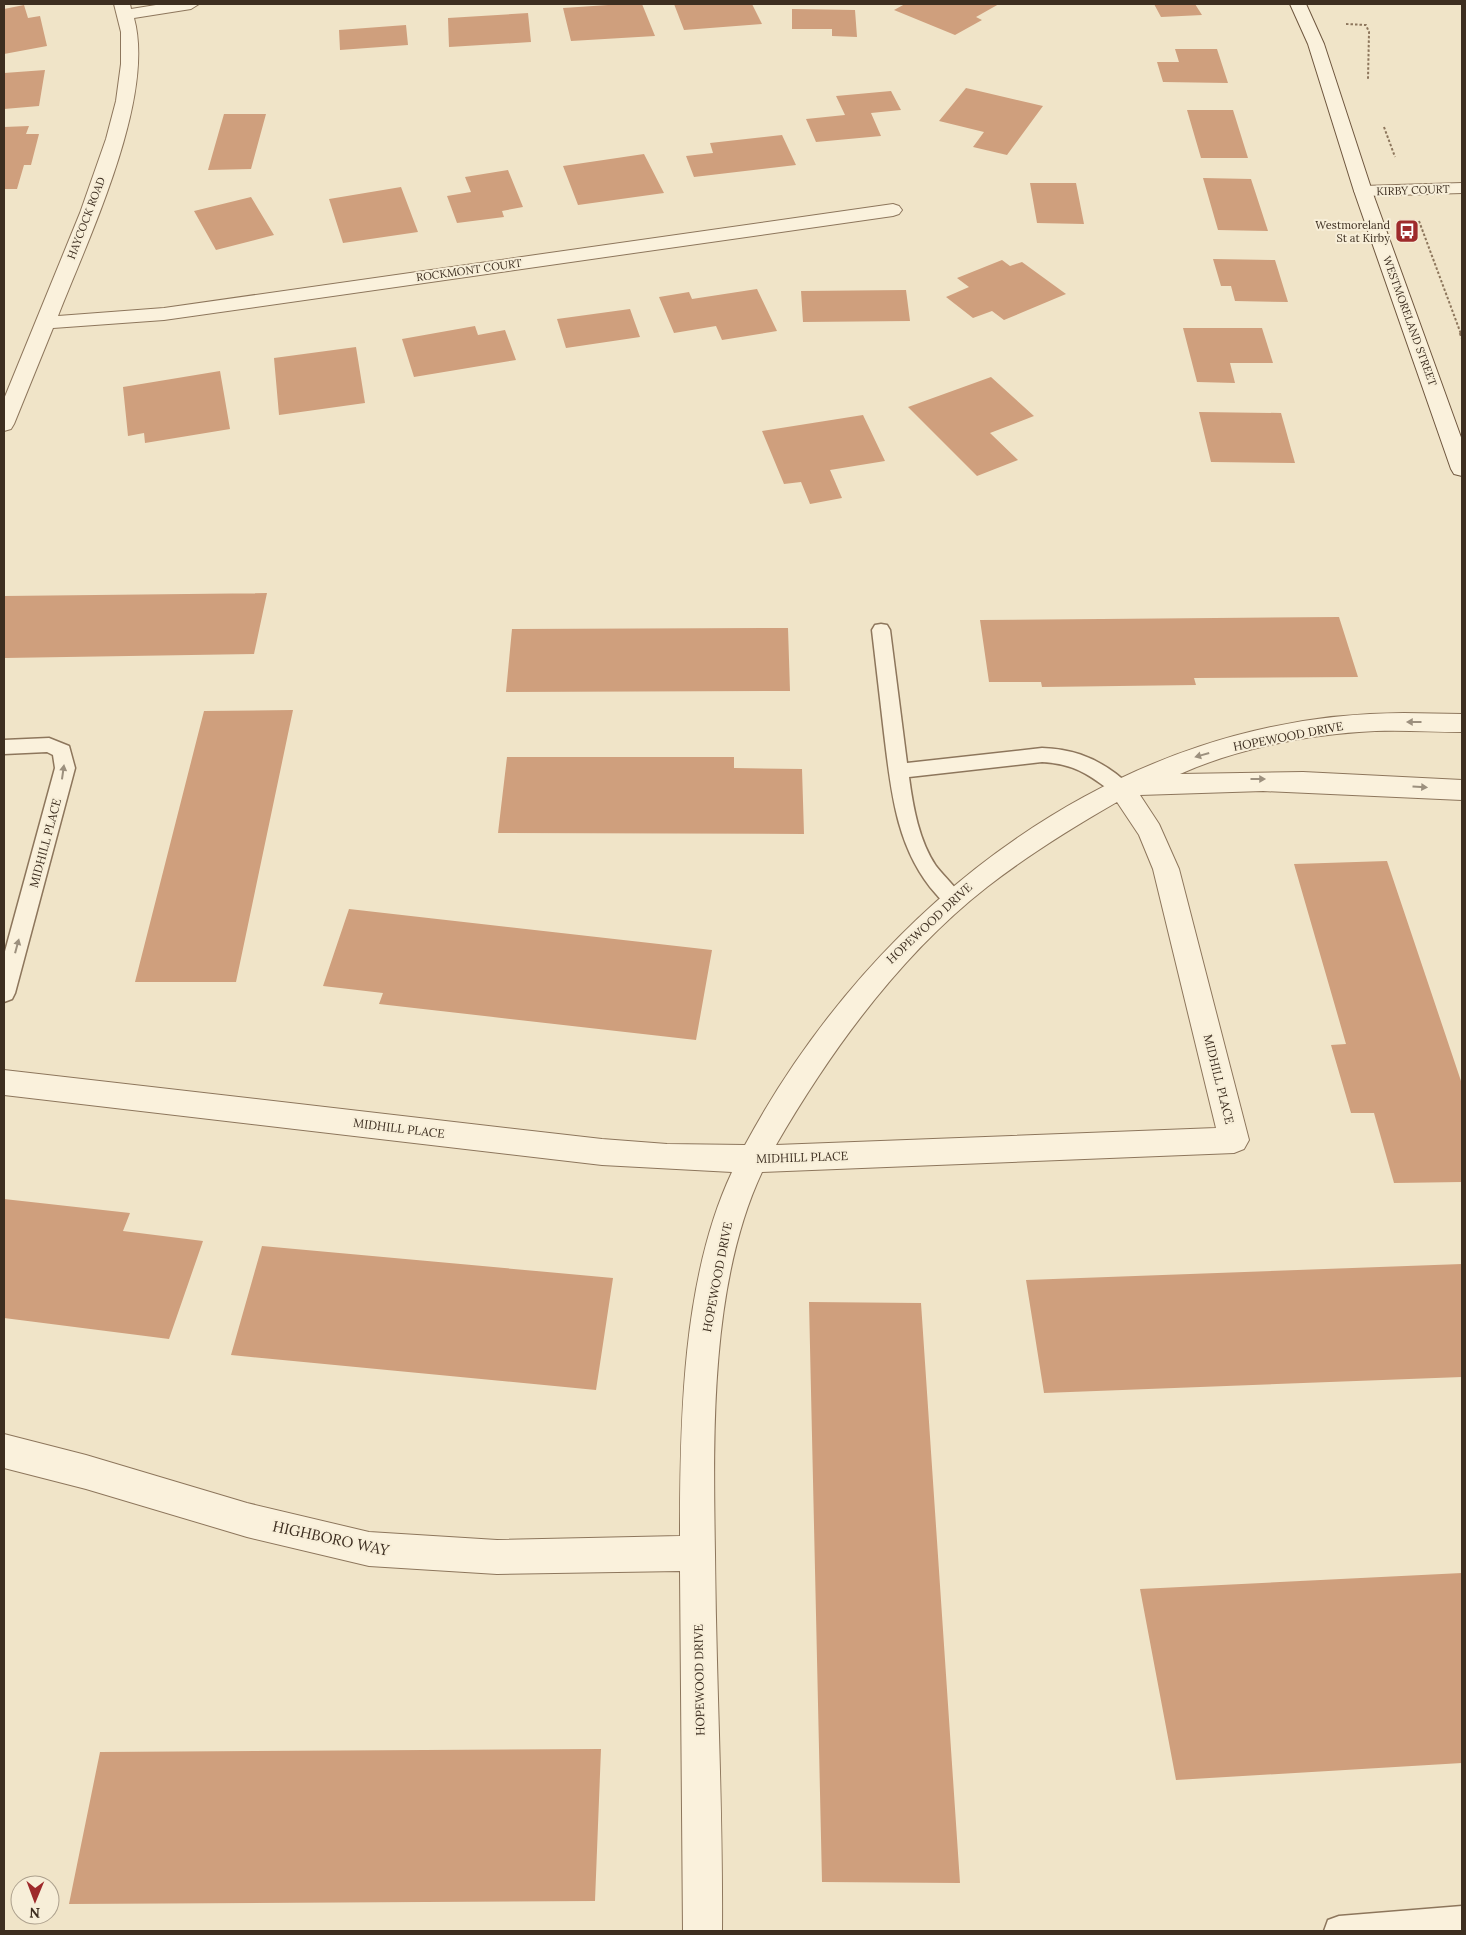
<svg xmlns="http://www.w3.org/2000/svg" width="1466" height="1935" font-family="Lora,serif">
<rect width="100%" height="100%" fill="#f0e4c8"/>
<path fill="#cf9f7d" d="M 623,4 L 642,4 L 655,36 L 571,41 L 563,8 Z
M 674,4 L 752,4 L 762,24 L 684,30 Z
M 905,4 L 999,4 L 976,17 L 982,20 L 955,35 L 894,10 Z
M 1154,4 L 1195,4 L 1202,15 L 1161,17 Z
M 24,5 L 28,18 L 40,16 L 47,46 L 4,54 L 4,9 Z
M 792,9 L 855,10 L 857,37 L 832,36 L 832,29 L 792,29 Z
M 528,13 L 531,42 L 449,47 L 448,18 Z
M 406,25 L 408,45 L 340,50 L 339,30 Z
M 1175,49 L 1217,49 L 1228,83 L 1163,82 L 1157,62 L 1179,62 Z
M 45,70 L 39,106 L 4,109 L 4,73 Z
M 966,88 L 1043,106 L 1007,155 L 973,147 L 984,132 L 939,121 Z
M 891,91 L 901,110 L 871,113 L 881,136 L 816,142 L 806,119 L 845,115 L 836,96 Z
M 1187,110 L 1233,110 L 1248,158 L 1201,158 Z
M 224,114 L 266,114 L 251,169 L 208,170 Z
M 29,126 L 26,134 L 39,134 L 31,165 L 24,165 L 17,189 L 4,189 L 4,127 Z
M 782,135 L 796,165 L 694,177 L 686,156 L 713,153 L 710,143 Z
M 644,154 L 664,193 L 578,205 L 563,166 Z
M 508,170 L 523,207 L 502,211 L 504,217 L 457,223 L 447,196 L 471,192 L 465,177 Z
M 1203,178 L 1251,179 L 1268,231 L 1218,230 Z
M 1030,183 L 1076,183 L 1084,224 L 1037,223 Z
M 401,187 L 418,232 L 343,243 L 329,199 Z
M 251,197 L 274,235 L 216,250 L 194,211 Z
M 1213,259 L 1275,260 L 1288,302 L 1235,301 L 1231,286 L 1221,286 Z
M 1002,260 L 1010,266 L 1022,262 L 1066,294 L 1004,320 L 992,311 L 973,318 L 946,297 L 969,287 L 957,278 Z
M 757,289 L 777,331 L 722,340 L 716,326 L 674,333 L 659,297 L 689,292 L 692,299 Z
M 906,290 L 910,321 L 803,322 L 801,291 Z
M 630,309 L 640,337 L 566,348 L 557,319 Z
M 475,326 L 478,335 L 505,330 L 516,360 L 414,377 L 402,339 Z
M 1183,328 L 1262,328 L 1273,363 L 1230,363 L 1235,383 L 1197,382 Z
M 356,347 L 365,403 L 279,415 L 274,358 Z
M 220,371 L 230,429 L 145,443 L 144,433 L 128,436 L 123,387 Z
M 991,377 L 1034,416 L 990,433 L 1018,460 L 977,476 L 908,407 Z
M 1199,412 L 1281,413 L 1295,463 L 1211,462 Z
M 863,415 L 885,461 L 830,470 L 842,498 L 810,504 L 801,482 L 784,484 L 762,431 Z
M 267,593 L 254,654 L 4,658 L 4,596 Z
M 1339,617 L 1358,677 L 1194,678 L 1196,685 L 1042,687 L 1041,682 L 989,682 L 980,620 Z
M 788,628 L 790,691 L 506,692 L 512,629 Z
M 293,710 L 236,982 L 135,982 L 204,711 Z
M 507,757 L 734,757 L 734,768 L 802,769 L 804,834 L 498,833 Z
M 1387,861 L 1462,1084 L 1462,1182 L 1394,1183 L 1374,1113 L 1351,1113 L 1331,1045 L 1346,1044 L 1294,864 Z
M 349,909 L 712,950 L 696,1040 L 379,1004 L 383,993 L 323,986 Z
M 4,1199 L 130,1213 L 123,1231 L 203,1241 L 169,1339 L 4,1318 Z
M 262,1246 L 613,1278 L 596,1390 L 231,1355 Z
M 1462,1264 L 1462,1377 L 1044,1393 L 1026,1280 Z
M 809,1302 L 921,1303 L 960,1883 L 822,1882 Z
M 1462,1573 L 1462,1763 L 1176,1780 L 1140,1589 Z
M 601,1749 L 595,1901 L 69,1904 L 100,1752 Z"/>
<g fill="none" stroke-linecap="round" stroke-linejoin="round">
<g stroke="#8d765c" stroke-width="3">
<path id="service" d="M 881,624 L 887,625 L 890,630 L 907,763 L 1042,748 C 1070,749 1092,756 1115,773 C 1121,778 1128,782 1132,789 L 1129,794 L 1122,796 L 1115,794 C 1089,775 1076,764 1042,762 L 909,777 C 913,807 919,841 936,866 C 945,878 957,887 963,900 L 960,906 C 948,910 944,903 936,894 C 896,849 891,790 884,733 C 880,699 876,664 872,630 L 875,625 Z
M 49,738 L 69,746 L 75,768 L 15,993 L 12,999 L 4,1002 L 4,955 L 55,768 L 53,755 L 47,752 L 4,754 L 4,740 Z
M 1462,1906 L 1462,1931 L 1324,1931 L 1328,1920 L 1339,1916 Z"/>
</g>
<g stroke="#8d765c" stroke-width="2">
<path id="minor" d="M 114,4 L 130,4 L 131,9 L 162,4 L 199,4 L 191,9 L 134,18 C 156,98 88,239 58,316 L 164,308 L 893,204 L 899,206 L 902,210 L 899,214 L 893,216 L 164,320 L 53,328 L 14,424 L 11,429 L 4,431 L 4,399 L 80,213 L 106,139 L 116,101 L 121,64 L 121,32 Z
M 1462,183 L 1462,193 L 1363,196 L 1357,195 L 1354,191 L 1357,187 L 1363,186 Z
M 1404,713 L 1462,714 L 1462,732 C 1428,732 1393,729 1359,732 C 1299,736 1234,750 1180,774 L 1303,772 L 1462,780 L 1462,800 L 1263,791 L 1140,795 L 1159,824 L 1179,869 L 1249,1140 L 1244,1149 L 1234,1153 L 762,1172 C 710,1283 713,1434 715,1554 C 716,1680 723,1806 722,1931 L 683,1931 L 680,1571 L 497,1574 L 369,1566 L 247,1537 L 86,1489 L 4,1468 L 4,1434 L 86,1455 L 247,1503 L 369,1532 L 497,1540 L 680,1536 C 680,1420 682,1278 732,1172 L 602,1165 L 4,1095 L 4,1070 L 602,1139 L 667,1144 L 745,1145 C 875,903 1120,713 1404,713 ZM 1117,802 L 1139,835 L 1153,869 L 1216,1128 L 776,1145 C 831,1050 900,955 987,887 C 1028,855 1072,828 1117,802 Z"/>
</g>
<g stroke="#6f573f" stroke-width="2">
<path id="secondary" d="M 1290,4 L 1306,4 L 1324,44 L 1372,191 L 1462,440 L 1462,476 L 1454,474 L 1451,469 L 1354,191 L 1308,44 Z"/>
</g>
<path stroke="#8d765c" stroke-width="2" stroke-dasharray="2.5 2" stroke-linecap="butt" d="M 1346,24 L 1366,25 L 1369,32 L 1368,79
M 1384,127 L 1395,157
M 1419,221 L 1461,334"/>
<path stroke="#8d765c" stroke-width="2.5" stroke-dasharray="3 2" stroke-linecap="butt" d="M 1460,333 L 1462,338"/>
<use href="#service" fill="#faf1dc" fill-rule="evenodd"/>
<use href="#minor" fill="#faf1dc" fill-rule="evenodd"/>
<use href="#secondary" fill="#faf1dc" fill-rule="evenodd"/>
</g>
<defs><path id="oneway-solid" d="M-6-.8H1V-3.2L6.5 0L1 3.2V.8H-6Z" transform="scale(1.25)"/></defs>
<g fill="#9c907e">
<use href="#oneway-solid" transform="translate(1414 722) rotate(-180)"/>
<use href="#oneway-solid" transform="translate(1202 755) rotate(164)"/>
<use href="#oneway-solid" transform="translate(63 772) rotate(-82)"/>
<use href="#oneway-solid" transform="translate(1258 779)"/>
<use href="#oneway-solid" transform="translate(1420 787) rotate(3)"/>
<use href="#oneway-solid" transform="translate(17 946) rotate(-75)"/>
</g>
<defs>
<g id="bus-square" transform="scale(1.25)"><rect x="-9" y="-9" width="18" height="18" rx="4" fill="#9e2a2b" stroke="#f7eed8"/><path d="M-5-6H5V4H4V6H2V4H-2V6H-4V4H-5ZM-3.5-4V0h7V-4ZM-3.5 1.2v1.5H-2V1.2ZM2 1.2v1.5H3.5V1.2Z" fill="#fff"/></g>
</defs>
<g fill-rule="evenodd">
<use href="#bus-square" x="1407" y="231"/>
</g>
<g text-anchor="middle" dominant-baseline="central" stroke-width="4" stroke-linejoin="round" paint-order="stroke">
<g font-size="11" fill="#3d2e20" stroke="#f7eed8">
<text transform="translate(1413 190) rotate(-2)">KIRBY COURT</text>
<text transform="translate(86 218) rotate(-69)">HAYCOCK ROAD</text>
<text transform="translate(469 270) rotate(-8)">ROCKMONT COURT</text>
<text transform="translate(1410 321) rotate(70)">WESTMORELAND STREET</text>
</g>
<g font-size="11" fill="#3d2e20" stroke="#f7eed8" text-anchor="end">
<text x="1390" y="225">Westmoreland<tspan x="1390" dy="13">St at Kirby</tspan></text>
</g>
<g font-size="12" fill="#3d2e20" stroke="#f7eed8">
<text transform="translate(1288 736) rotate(-11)">HOPEWOOD DRIVE</text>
<text transform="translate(45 843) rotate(-75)">MIDHILL PLACE</text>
<text transform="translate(929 923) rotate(-43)">HOPEWOOD DRIVE</text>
<text transform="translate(1219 1079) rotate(76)">MIDHILL PLACE</text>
<text transform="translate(399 1128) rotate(7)">MIDHILL PLACE</text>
<text transform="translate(802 1157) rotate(-2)">MIDHILL PLACE</text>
<text transform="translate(717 1277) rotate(-79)">HOPEWOOD DRIVE</text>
<text transform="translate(699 1680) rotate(-91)">HOPEWOOD DRIVE</text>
</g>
<g font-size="15" fill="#3d2e20" stroke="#f7eed8">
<text transform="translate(331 1538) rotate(12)">HIGHBORO WAY</text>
</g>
</g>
<rect width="1466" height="1935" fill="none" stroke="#3d2e20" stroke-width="10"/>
<g transform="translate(35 1900) rotate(181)"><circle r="24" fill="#f7eed8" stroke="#ada18e"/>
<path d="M0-4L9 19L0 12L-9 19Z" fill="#9e2a2b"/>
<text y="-8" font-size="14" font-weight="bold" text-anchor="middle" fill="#3d2e20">N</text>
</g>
</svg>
